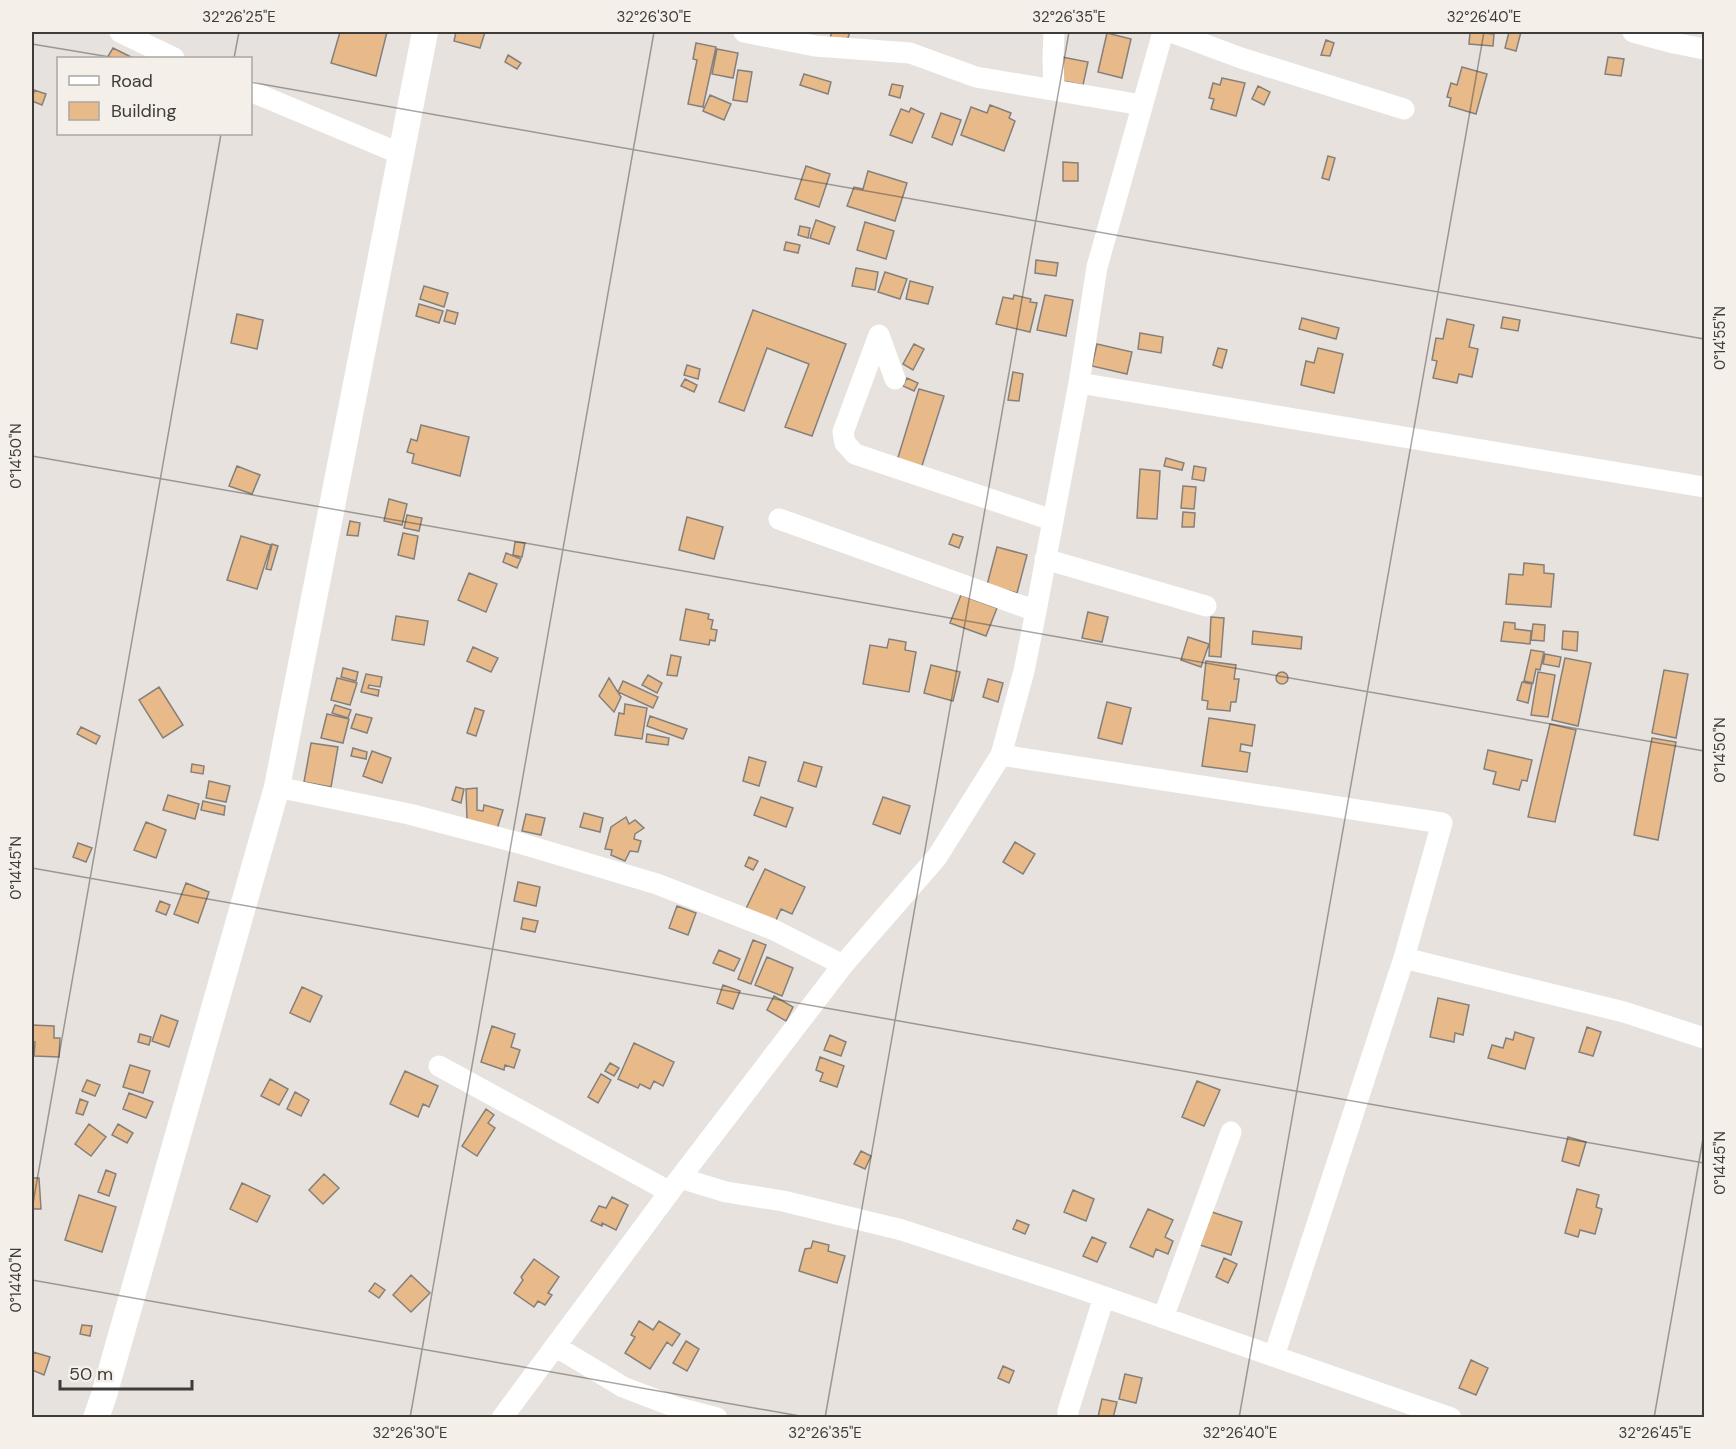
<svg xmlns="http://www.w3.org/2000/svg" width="1736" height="1449" font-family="'DM Sans',sans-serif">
<rect width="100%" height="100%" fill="#e7e2dd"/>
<path fill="#e8ba89" stroke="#85807b" stroke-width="1.5" d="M 340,32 L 387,32 L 376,76 L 331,63 Z
M 456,32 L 485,32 L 480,48 L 454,41 Z
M 832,32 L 850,32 L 845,46 L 829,41 Z
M 1470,32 L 1494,34 L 1493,46 L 1469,44 Z
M 1509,32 L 1521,32 L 1516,51 L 1505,48 Z
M 1107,33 L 1131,39 L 1122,78 L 1098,72 Z
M 1326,40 L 1334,43 L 1330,56 L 1321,55 Z
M 696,43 L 716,47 L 703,107 L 688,104 L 697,60 L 693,59 Z
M 113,48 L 133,58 L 107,58 Z
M 717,49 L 738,53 L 733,78 L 712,74 Z
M 508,55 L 521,63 L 517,69 L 505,62 Z
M 1062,57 L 1088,62 L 1083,85 L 1057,80 Z
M 1608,57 L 1624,59 L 1621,76 L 1605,74 Z
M 1462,67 L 1487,74 L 1476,114 L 1449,106 L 1451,98 L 1447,97 L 1451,83 L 1457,85 Z
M 738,70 L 752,72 L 747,102 L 733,100 Z
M 804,74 L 831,82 L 828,94 L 800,85 Z
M 1222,78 L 1245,83 L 1236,116 L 1211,109 L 1214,99 L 1209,98 L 1213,83 L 1220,85 Z
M 892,84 L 903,86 L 900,98 L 889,95 Z
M 1258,86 L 1270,92 L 1264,105 L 1252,99 Z
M 34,90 L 46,94 L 42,105 L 32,101 Z
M 710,95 L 731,104 L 724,120 L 703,111 Z
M 990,105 L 1011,113 L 1009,118 L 1015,121 L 1004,151 L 961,135 L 971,107 L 987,113 Z
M 911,108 L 924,114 L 912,143 L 890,135 L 901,109 L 909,112 Z
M 941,113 L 961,120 L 952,145 L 932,137 Z
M 1328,156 L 1335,158 L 1329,180 L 1322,178 Z
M 1063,162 L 1078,163 L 1078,181 L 1063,181 Z
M 806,166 L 830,174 L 819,207 L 795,199 Z
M 868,171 L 907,183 L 895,221 L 847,206 L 854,187 L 863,189 Z
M 816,220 L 835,227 L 829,244 L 810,238 Z
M 865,222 L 894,231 L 886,259 L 857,250 Z
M 800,226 L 810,228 L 808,238 L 798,235 Z
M 786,242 L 800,245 L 798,253 L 784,250 Z
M 1036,260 L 1058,263 L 1056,276 L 1035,273 Z
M 856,268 L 878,272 L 875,290 L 852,286 Z
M 885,272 L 907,279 L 900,299 L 878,292 Z
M 910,281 L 933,287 L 928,304 L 906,299 Z
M 424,286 L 448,293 L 444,307 L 420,299 Z
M 1014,295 L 1031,299 L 1030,302 L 1037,303 L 1030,332 L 996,324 L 1003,297 L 1013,299 Z
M 1045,295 L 1073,300 L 1066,336 L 1037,330 Z
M 419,304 L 443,311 L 439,323 L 416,316 Z
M 447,310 L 458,313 L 455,324 L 444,321 Z
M 753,310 L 846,344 L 812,436 L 785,427 L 809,364 L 767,348 L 744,411 L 719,402 Z
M 237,314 L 263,320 L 257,349 L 231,343 Z
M 1503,317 L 1520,320 L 1518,331 L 1501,328 Z
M 1302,318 L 1339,328 L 1336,339 L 1299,329 Z
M 1447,319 L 1474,325 L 1469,347 L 1478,349 L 1472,377 L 1459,374 L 1457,383 L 1433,378 L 1437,361 L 1432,360 L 1436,338 L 1443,339 Z
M 1140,333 L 1163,337 L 1161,353 L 1138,349 Z
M 914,344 L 924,349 L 913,370 L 903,364 Z
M 1097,344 L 1132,352 L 1127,374 L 1092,366 Z
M 1218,348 L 1227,350 L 1222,368 L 1213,365 Z
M 1318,348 L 1343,354 L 1334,393 L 1301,385 L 1306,361 L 1314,363 Z
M 687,365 L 700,369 L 698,379 L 684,375 Z
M 1013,372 L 1023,374 L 1019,401 L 1008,400 Z
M 907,378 L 918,383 L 914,391 L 903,386 Z
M 685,379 L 697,385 L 694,392 L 681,386 Z
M 919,389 L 944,396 L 920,472 L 896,464 Z
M 421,425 L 469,437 L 460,476 L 412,463 L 414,454 L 407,452 L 411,439 L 417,441 Z
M 1166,458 L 1184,463 L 1182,470 L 1164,466 Z
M 237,466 L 260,475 L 252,494 L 229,486 Z
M 1194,466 L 1206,468 L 1204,481 L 1192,479 Z
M 1140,469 L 1160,471 L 1157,519 L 1137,518 Z
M 1183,486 L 1196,487 L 1194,509 L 1181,508 Z
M 389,499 L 407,504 L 402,525 L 384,521 Z
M 1183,512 L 1195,513 L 1194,527 L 1182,527 Z
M 407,515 L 422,518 L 419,531 L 404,528 Z
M 687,517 L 723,527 L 714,559 L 679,550 Z
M 350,521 L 360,523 L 358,536 L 347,535 Z
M 403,533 L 418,536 L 414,559 L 398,555 Z
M 953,534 L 963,537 L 959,548 L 949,544 Z
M 241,536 L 271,545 L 257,589 L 227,580 Z
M 515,542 L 525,543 L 522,557 L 513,555 Z
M 272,544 L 278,546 L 271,570 L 266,569 Z
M 997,547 L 1027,555 L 1017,593 L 987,585 Z
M 506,553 L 521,559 L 517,568 L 503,562 Z
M 1524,563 L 1544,565 L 1544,573 L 1554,574 L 1551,607 L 1506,604 L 1509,574 L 1523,575 Z
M 469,573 L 497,584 L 486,612 L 458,600 Z
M 961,595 L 997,608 L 986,636 L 950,623 Z
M 686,609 L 709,614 L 708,619 L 713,620 L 711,629 L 717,630 L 715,641 L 710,640 L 709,645 L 680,640 Z
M 1088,612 L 1108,617 L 1102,642 L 1082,638 Z
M 396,616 L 428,621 L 424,645 L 392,640 Z
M 1211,617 L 1224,618 L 1221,657 L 1209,656 Z
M 1504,622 L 1515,623 L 1515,629 L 1531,631 L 1530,644 L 1501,641 Z
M 1533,624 L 1545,625 L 1544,641 L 1531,640 Z
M 1253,631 L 1302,637 L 1301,649 L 1252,644 Z
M 1563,631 L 1578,632 L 1577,651 L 1562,649 Z
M 1188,637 L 1209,644 L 1201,667 L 1181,660 Z
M 889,639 L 906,642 L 905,650 L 916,652 L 909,692 L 863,684 L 870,645 L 887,648 Z
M 473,647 L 498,658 L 491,672 L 467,661 Z
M 1531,650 L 1544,652 L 1540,670 L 1536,669 L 1533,683 L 1524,681 Z
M 1545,654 L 1561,657 L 1559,667 L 1543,664 Z
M 671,655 L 681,657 L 677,676 L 667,675 Z
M 1565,658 L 1591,663 L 1578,726 L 1552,720 Z
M 1206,661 L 1236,665 L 1234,679 L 1239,679 L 1236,702 L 1231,702 L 1230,711 L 1207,709 L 1208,701 L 1202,700 Z
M 931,665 L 960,672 L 953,701 L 924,693 Z
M 343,668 L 358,672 L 356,681 L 341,677 Z
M 1664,670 L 1688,674 L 1676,738 L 1652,733 Z
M1276 678a6 6 0 1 1 12 0a6 6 0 1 1-12 0Z
M 1538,672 L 1555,675 L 1548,717 L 1531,715 Z
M 366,674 L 382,677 L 380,687 L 369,685 L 368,688 L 379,690 L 378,696 L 361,692 Z
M 648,675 L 662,683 L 657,693 L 642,685 Z
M 337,678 L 357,683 L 350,705 L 331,700 Z
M 609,678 L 621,697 L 614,712 L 599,696 Z
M 988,679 L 1003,683 L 998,702 L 983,697 Z
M 623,681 L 658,697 L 653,708 L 618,692 Z
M 1522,682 L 1532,684 L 1528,703 L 1517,700 Z
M 159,687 L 183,725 L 163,738 L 139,700 Z
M 1107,702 L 1131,708 L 1122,744 L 1098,738 Z
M 625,704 L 647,708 L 642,739 L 615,735 L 619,713 L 624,714 Z
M 335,705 L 351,710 L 348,718 L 332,713 Z
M 475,708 L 484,711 L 476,736 L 467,733 Z
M 327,714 L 349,719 L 343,743 L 321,738 Z
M 356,714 L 372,718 L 367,733 L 351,728 Z
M 650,716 L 687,729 L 683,739 L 647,726 Z
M 1209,718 L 1255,725 L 1252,746 L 1241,744 L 1240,751 L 1250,753 L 1247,772 L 1202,766 Z
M 1550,724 L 1576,730 L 1555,822 L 1528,817 Z
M 81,727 L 100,736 L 96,744 L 77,734 Z
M 647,734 L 669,738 L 668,745 L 646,742 Z
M 1652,738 L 1676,742 L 1658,840 L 1634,835 Z
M 311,743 L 338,747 L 331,787 L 304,782 Z
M 353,748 L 367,752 L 366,759 L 351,756 Z
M 1488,750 L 1532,760 L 1527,781 L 1522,780 L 1519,790 L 1493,784 L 1496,772 L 1484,769 Z
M 372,751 L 391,758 L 382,783 L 363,776 Z
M 749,757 L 766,762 L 759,786 L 743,781 Z
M 804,762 L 822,767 L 816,787 L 798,781 Z
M 192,764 L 204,766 L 203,774 L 191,772 Z
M 209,781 L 230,786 L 226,802 L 206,798 Z
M 456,787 L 464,789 L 461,803 L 452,800 Z
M 477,788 L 477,810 L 483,811 L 484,805 L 503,810 L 497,829 L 467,820 L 466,789 Z
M 168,795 L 199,804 L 195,819 L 163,810 Z
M 761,797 L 793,808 L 786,827 L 754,815 Z
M 883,797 L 910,806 L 900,834 L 873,824 Z
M 203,801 L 225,806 L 224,815 L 201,810 Z
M 584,813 L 603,818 L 600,832 L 580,827 Z
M 526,814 L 545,818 L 541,835 L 522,831 Z
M 626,817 L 629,824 L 635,820 L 644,828 L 635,834 L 634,839 L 641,841 L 638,852 L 630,851 L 625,861 L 611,855 L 612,850 L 605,849 L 611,827 Z
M 146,822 L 166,830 L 156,858 L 134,850 Z
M 1015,842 L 1035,854 L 1023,874 L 1003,862 Z
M 78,843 L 92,848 L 86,862 L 73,857 Z
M 749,857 L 758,861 L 753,870 L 745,866 Z
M 765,869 L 805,887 L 792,914 L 781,909 L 772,929 L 743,915 Z
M 518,882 L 540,887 L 536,906 L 514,901 Z
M 186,883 L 209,892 L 198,923 L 174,914 Z
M 160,901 L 170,905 L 166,915 L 156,911 Z
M 677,906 L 696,913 L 688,935 L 669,928 Z
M 523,918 L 538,921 L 535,932 L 521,929 Z
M 753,940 L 766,945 L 751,984 L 738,979 Z
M 719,950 L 740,959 L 734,971 L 713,963 Z
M 767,957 L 793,968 L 782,996 L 755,985 Z
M 723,985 L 740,991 L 733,1009 L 717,1003 Z
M 302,987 L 322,996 L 310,1022 L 290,1013 Z
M 774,996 L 793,1007 L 786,1021 L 767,1010 Z
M 1438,998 L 1469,1005 L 1463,1035 L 1455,1033 L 1454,1042 L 1430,1037 Z
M 161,1015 L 178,1021 L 169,1047 L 152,1041 Z
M 32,1025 L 54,1026 L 54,1038 L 60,1038 L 59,1057 L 34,1056 L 35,1042 L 32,1041 Z
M 492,1026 L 515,1034 L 511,1047 L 520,1050 L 514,1068 L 505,1065 L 504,1070 L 481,1062 Z
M 1587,1027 L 1601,1032 L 1593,1056 L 1579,1052 Z
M 1515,1032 L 1534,1038 L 1525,1069 L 1488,1058 L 1492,1045 L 1503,1048 L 1506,1038 L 1513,1040 Z
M 140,1034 L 151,1037 L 149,1045 L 138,1042 Z
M 830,1035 L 846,1042 L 841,1056 L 824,1050 Z
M 634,1043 L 674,1062 L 663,1086 L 654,1081 L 650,1089 L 640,1084 L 638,1088 L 618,1079 Z
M 820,1057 L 844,1066 L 837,1087 L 820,1081 L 823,1073 L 816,1070 Z
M 610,1063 L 619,1068 L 614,1076 L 605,1071 Z
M 130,1065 L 150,1071 L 143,1093 L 123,1087 Z
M 405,1071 L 438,1086 L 429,1107 L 423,1104 L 418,1117 L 390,1104 Z
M 601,1074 L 611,1080 L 598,1103 L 588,1097 Z
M 270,1079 L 288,1089 L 279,1105 L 261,1096 Z
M 87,1080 L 100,1085 L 95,1096 L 82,1091 Z
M 1197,1081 L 1220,1090 L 1204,1126 L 1182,1117 Z
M 295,1092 L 309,1100 L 301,1116 L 287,1109 Z
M 129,1093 L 153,1102 L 146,1118 L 123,1109 Z
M 80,1099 L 88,1102 L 83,1115 L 76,1113 Z
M 486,1109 L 494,1115 L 488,1123 L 495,1128 L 477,1156 L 462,1146 Z
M 89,1124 L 106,1137 L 91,1156 L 75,1144 Z
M 118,1124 L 133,1133 L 127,1143 L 112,1135 Z
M 1568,1137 L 1586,1142 L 1579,1166 L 1562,1161 Z
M 861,1151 L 871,1156 L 865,1169 L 854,1164 Z
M 106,1170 L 116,1174 L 109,1196 L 98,1192 Z
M 324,1174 L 339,1188 L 323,1204 L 309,1190 Z
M 32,1178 L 39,1178 L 41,1209 L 32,1209 Z
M 242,1183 L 270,1196 L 257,1222 L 230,1209 Z
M 1577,1189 L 1599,1195 L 1596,1207 L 1602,1209 L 1595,1234 L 1580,1230 L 1578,1237 L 1565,1233 Z
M 1073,1190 L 1094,1199 L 1086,1221 L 1064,1212 Z
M 79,1195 L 116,1207 L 102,1252 L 65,1240 Z
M 612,1197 L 628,1205 L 616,1230 L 602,1223 L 602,1226 L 591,1221 L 599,1206 L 606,1208 Z
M 1148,1209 L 1173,1220 L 1165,1237 L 1173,1241 L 1168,1254 L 1156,1249 L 1153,1257 L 1130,1247 Z
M 1212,1212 L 1242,1222 L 1231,1255 L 1200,1245 Z
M 1017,1220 L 1029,1225 L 1025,1234 L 1013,1229 Z
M 1092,1237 L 1106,1243 L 1097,1262 L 1083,1256 Z
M 813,1241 L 829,1245 L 828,1251 L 845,1256 L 837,1283 L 799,1271 L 805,1249 L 811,1248 Z
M 1224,1258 L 1237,1264 L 1228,1283 L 1216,1277 Z
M 534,1259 L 559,1277 L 548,1293 L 552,1295 L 545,1305 L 538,1301 L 534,1307 L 514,1293 L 523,1280 L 521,1277 Z
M 411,1275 L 430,1293 L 411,1312 L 393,1295 Z
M 375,1283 L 385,1290 L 379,1298 L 369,1291 Z
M 639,1321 L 653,1330 L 659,1321 L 680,1334 L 672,1346 L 667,1342 L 650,1369 L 625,1353 L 635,1337 L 631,1335 Z
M 82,1325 L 92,1326 L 90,1336 L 80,1334 Z
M 686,1341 L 699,1349 L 687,1371 L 673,1363 Z
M 33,1352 L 50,1357 L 44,1375 L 32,1370 Z
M 1471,1360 L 1488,1368 L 1476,1395 L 1459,1388 Z
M 1003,1366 L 1014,1371 L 1009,1383 L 998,1378 Z
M 1125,1374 L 1142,1378 L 1136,1403 L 1119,1399 Z
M 1102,1399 L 1117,1402 L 1113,1418 L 1098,1417 Z"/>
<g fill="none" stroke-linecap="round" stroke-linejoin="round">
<path stroke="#fff" stroke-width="21" d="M 120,32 L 174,58
M 744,32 L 815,46 L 910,53 L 976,77 L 1142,105
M 1054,32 L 1053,58 L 1054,89
M 1171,32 L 1241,58 L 1404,109
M 1633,32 L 1674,43 L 1704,49
M 250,91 L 401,154
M 895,379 L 879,335 L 843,432 L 845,443 L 855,454 L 1052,520
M 1079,383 L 1704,487
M 779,519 L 1036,611
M 1045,559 L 1206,606
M 1001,755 L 1024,671 L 1036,611 L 1079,383 L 1097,267 L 1163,32
M 277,787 L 409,814 L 519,843 L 657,884 L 772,929 L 843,965
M 1404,958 L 1624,1012 L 1704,1038
M 439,1066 L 670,1192
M 680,1178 L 726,1192 L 783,1201 L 902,1230 L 1070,1285 L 1451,1418
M 1163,1318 L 1231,1132
M 555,1346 L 623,1387 L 678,1408 L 717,1418
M 502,1418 L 680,1178 L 843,965 L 937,857 L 1001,755 L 1442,823 L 1404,958 L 1274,1356
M 1068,1418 L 1068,1411 L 1104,1297"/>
<path stroke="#fff" stroke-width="26" d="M 96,1418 L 104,1395 L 277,787 L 425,32"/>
</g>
<path fill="none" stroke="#3e3c3a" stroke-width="1.5" stroke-opacity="0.45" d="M 32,44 L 116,58M 234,58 L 239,32M 250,82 L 1704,339M 32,456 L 1704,751M 32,868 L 1704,1163M 32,1209 L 221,134M 32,1280 L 811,1418M 410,1418 L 654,32M 825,1418 L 1069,32M 1239,1418 L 1484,32M 1654,1418 L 1704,1133"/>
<rect width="1736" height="1449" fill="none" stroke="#f5efea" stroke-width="66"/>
<rect x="57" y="57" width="195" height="78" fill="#f5efea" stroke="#aca7a4" stroke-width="1.5"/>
<rect x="69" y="76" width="30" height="9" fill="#ffffff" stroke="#aca7a4" stroke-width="1.5"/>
<text x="111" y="87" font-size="18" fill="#3e3c3a">Road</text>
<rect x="69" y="102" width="30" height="18" fill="#e8ba89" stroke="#aca7a4" stroke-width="1.5"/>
<text x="111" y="117" font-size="18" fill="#3e3c3a">Building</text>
<path d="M60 1380v9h132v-9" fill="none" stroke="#3e3c3a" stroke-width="3"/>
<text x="69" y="1380" font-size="18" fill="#3e3c3a" stroke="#f5efea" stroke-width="4.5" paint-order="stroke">50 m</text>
<rect x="33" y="33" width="1670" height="1383" fill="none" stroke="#3e3c3a" stroke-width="2"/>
<g font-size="15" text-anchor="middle" fill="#3e3c3a">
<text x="239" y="22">32°26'25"E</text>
<text x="654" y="22">32°26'30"E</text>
<text x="1069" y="22">32°26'35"E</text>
<text x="1484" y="22">32°26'40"E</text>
<text transform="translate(1720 338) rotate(-90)" y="5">0°14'55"N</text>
<text transform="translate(16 456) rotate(-90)" y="5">0°14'50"N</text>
<text transform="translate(1720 750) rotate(-90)" y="5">0°14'50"N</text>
<text transform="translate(16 868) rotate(-90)" y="5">0°14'45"N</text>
<text transform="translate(1720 1163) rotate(-90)" y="5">0°14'45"N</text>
<text transform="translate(16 1280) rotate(-90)" y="5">0°14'40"N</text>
<text x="410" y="1438">32°26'30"E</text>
<text x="825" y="1438">32°26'35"E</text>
<text x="1240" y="1438">32°26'40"E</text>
<text x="1655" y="1438">32°26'45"E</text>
</g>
</svg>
